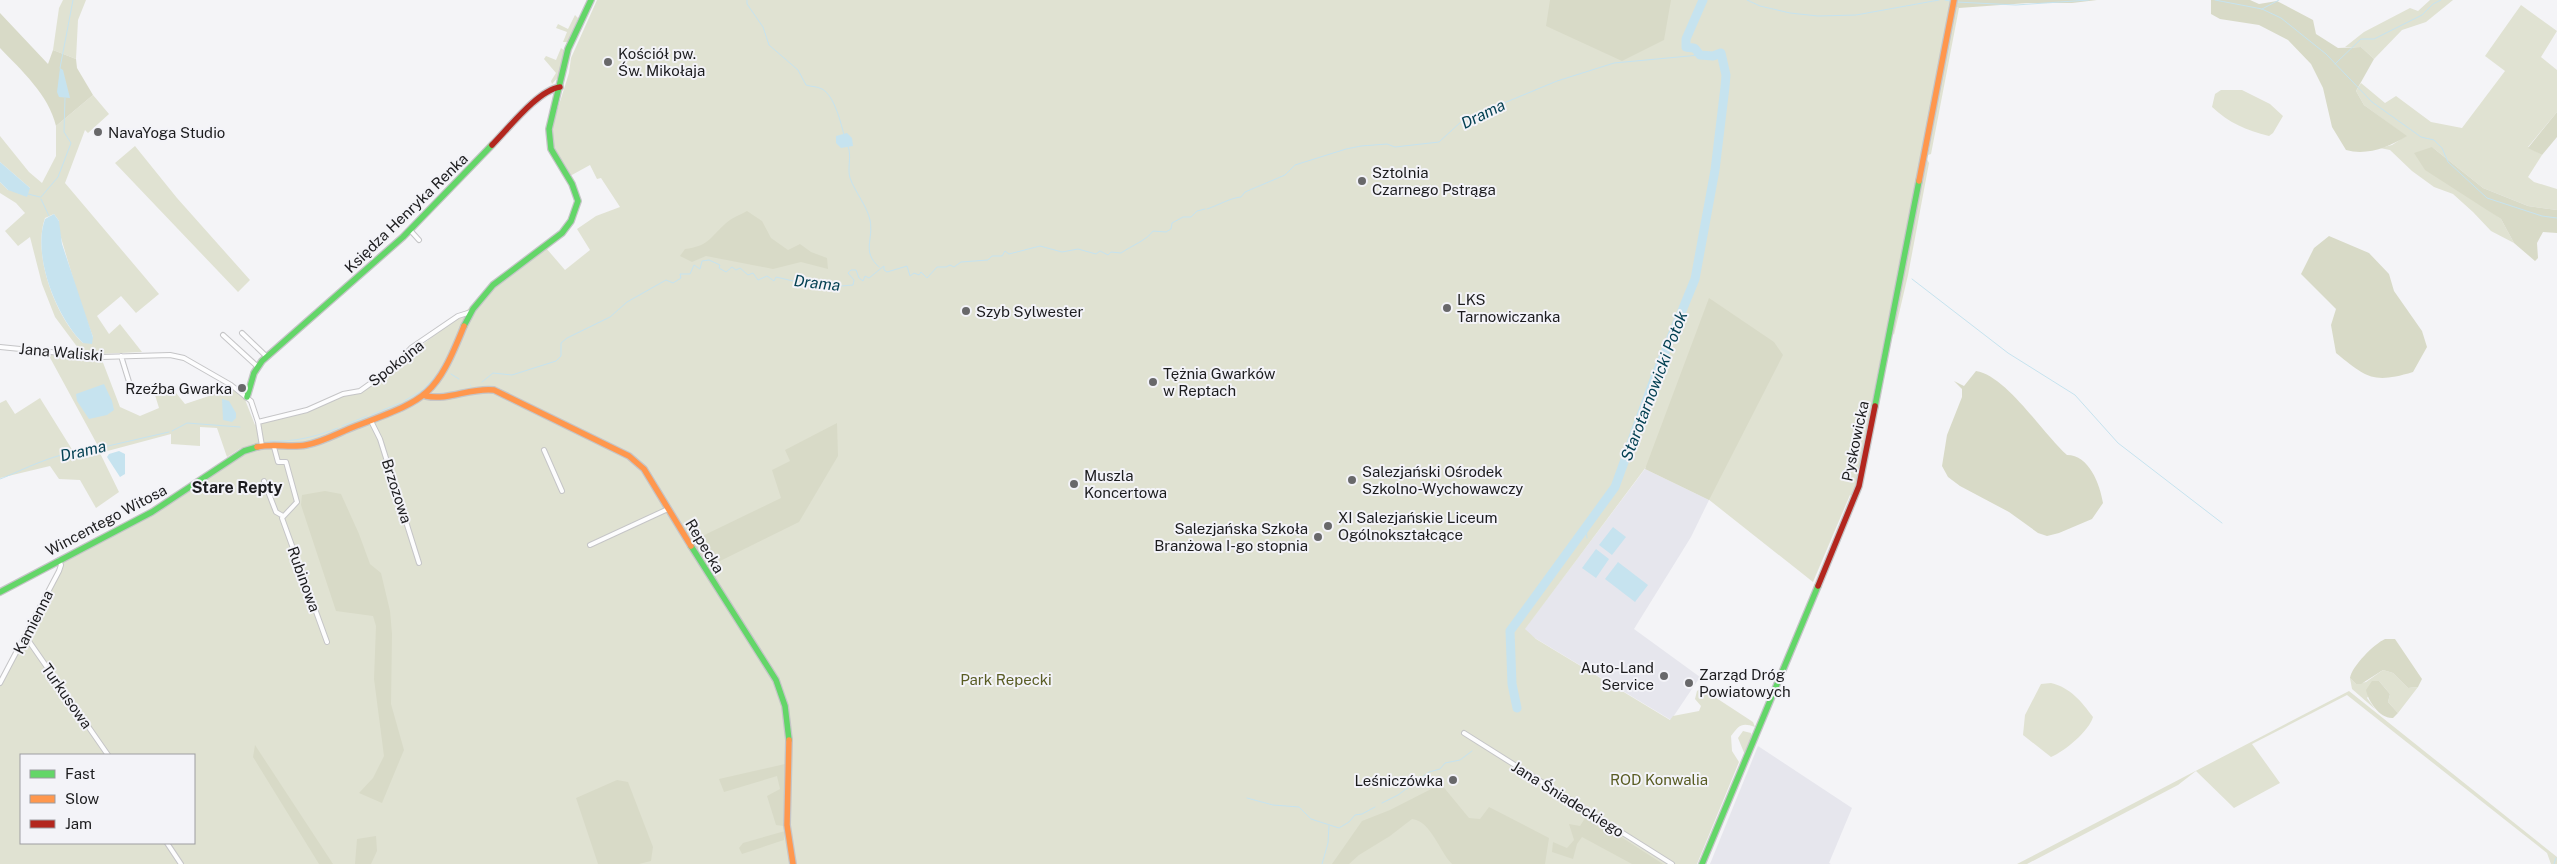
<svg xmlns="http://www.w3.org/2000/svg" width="2557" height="864" font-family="'Public Sans',sans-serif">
<rect width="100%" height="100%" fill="#f4f4f7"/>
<path fill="#e6e6ed" d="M 1645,469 L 1709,500 L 1691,537 L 1634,629 L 1700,677 L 1671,720 L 1523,631 Z
M 1758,746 L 1852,808 L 1829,863 L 1831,864 L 1710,864 Z"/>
<path fill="#e0e2d2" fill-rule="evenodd" d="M 63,0 L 86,0 L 78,20 L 76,59 L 53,50 L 59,8 Z
M 597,0 L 1952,0 L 1853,497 L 1850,495 L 1813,582 L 1708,499 L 1646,467 L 1525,629 L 1536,639 L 1670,720 L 1673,716 L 1699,711 L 1701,706 L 1695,699 L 1697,691 L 1701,688 L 1753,722 L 1755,727 C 1742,722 1739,725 1731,736 L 1732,751 L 1739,762 L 1697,864 L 0,864 L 0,683 L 65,560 L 170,503 L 236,457 L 241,448 L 227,457 L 217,428 L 200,427 L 200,446 L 171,444 L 171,434 L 100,453 L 119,492 L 96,508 L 80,480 L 59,479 L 50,466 L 0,478 L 0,403 L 6,400 L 15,414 L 40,398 L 73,451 L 98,446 L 48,354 L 102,360 L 120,407 L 140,416 L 159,408 L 155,395 L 172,388 L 185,404 L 215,394 L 224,383 L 244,397 L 255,425 L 257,422 L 314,407 L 355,391 L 386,373 L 546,248 L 565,270 L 590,250 L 577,229 L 596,216 L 620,207 L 601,178 L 597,179 L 590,165 L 570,176 L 554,147 L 552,127 L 569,73 L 571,58 ZM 21,755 L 194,755 L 194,843 L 21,843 Z
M 2430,0 L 2453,0 L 2426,22 L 2402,30 L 2374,59 L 2361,47 L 2345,47 L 2364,32 L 2410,8 L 2418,11 Z
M 2521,5 L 2557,31 L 2541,57 L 2557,70 L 2557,112 L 2528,147 L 2542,155 L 2528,177 L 2534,182 L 2557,189 L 2557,210 L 2528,206 L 2483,188 L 2432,147 L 2470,197 L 2501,219 L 2514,243 L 2491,231 L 2473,212 L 2453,194 L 2434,187 L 2412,171 L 2390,150 L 2380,148 L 2392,145 L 2406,136 L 2364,105 L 2356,91 L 2361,83 L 2385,103 L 2396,96 L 2431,122 L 2462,128 L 2505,71 L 2485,56 Z
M 1955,7 L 1959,8 L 1931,154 L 1928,155 Z
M 575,15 L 578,18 L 569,42 L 563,42 L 567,32 L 556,28 L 558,24 L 568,29 Z
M 561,48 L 565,51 L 560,75 L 552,84 L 551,81 L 556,73 L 544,59 L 546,56 L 556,60 Z
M 2221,90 L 2242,90 L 2270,104 L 2283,116 L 2273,133 L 2269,136 C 2246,130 2229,123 2212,107 L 2215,94 Z
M 93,95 L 109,114 L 88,133 L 85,130 L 65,183 L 159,294 L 136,313 L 121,296 L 97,316 L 109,334 L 120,324 L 142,352 L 99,354 L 81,352 L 55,317 L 42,284 L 30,237 L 18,246 L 5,231 L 25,213 L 16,203 L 0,193 L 0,182 L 8,190 L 30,188 L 0,162 L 0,136 L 29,172 L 42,183 L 56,156 L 56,126 ZM 54,214 L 59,221 L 59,231 L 80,302 L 93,337 L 83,343 C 56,318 32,255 45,218 Z
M 135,146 L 177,198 L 250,280 L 238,292 L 115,163 Z
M 1927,159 L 1929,163 L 1908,275 L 1894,335 L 1892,332 Z
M 2383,670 L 2393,673 L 2408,688 L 2418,687 L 2398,713 L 2388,702 L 2390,694 L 2379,681 L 2367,698 L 2375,709 L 2352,689 L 2350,678 L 2356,684 L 2366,682 Z
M 2051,683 C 2071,688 2081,701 2093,717 C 2089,731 2065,751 2051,757 L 2023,735 L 2025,715 L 2041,684 Z
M 2349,691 L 2557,857 L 2557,864 L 2551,864 L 2547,853 L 2347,695 L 2252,744 L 2280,783 L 2234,808 L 2196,771 L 2178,785 L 2027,864 L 2017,864 Z
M 1743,731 L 1751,733 L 1752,737 L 1745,755 L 1738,738 Z"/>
<path fill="#d8dac7" d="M 1550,0 L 1671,0 L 1664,40 L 1622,61 L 1546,26 Z
M 1957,0 L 2097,0 L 2072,3 L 2028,3 L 1959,8 L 1955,7 Z
M 2211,0 L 2250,0 L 2259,4 L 2277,1 L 2313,20 L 2316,34 L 2338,48 L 2361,47 L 2374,59 L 2356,91 L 2364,105 L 2407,136 C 2389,147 2367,156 2346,150 L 2332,127 L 2323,88 L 2311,64 L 2288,40 L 2259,25 L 2220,19 L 2211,14 Z
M 0,13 L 48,64 L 53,50 L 76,59 L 77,68 L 93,95 L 56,126 C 49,95 21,70 0,48 Z
M 2557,112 L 2557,137 L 2542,155 L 2528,148 Z
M 2432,147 L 2483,188 L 2528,206 L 2557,210 L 2557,233 L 2543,232 L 2537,243 L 2538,258 L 2535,261 L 2514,243 L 2501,219 L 2425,170 L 2414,153 Z
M 747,211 L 762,221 L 771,238 L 788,250 L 800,244 L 811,252 L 827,258 L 828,269 L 801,262 L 773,269 L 706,256 L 692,262 L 680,256 L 685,249 C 708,246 709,239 725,224 C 731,218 740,215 747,211 Z
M 2329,236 L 2369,253 L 2389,274 L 2394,291 L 2422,331 L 2427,347 L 2413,372 C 2373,384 2367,378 2336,353 L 2331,325 L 2336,309 L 2301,274 L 2314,248 Z
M 1709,298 L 1774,342 L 1783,355 L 1709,500 L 1645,469 Z
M 1976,371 C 2007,376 2043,434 2067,455 C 2089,455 2100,484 2103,503 L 2092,519 L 2059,533 L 2047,536 L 2038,533 L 2009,512 L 1960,486 L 1948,477 L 1942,466 L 1947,435 L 1962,397 L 1962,389 L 1954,381 L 1964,386 Z
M 837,423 L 838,456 L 799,522 L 708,567 L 692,541 L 781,498 L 772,470 L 790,461 L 785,450 Z
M 325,491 L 341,494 L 359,534 L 370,564 L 381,573 L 390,611 L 392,634 L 391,704 L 404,750 L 382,803 L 359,793 L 373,778 L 384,756 L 374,679 L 376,626 L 373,616 L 336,611 L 301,505 L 302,495 Z
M 2385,639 L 2395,639 L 2422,679 L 2418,687 L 2408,688 L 2393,673 L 2383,670 L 2361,684 L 2356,684 L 2350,678 C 2352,666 2374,644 2385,639 Z
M 2372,681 L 2379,681 L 2390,694 L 2388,702 L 2398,713 L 2393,718 C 2380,719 2368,701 2366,690 Z
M 255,745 L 333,864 L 319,864 L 253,757 Z
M 785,764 L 783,826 L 776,825 L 767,796 L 780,789 L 777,776 L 724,792 L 719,779 Z
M 617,780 L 628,782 L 653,847 L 651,861 L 639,864 L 598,864 L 576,798 Z
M 1441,784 L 1469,818 L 1480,819 L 1489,807 L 1549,838 L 1545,864 L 1452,864 C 1439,851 1431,821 1412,819 L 1390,836 L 1359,855 L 1349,864 L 1332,864 L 1362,821 L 1390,810 Z
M 1587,815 L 1663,864 L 1632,864 L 1582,837 L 1577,844 L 1573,859 L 1552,852 L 1553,842 L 1567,848 L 1574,840 L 1569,824 L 1580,826 Z
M 785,831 L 784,840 L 742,854 L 739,848 L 743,843 Z
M 376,836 L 377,851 L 371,864 L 355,864 L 357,839 Z"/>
<path fill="#c6e3ef" d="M 60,68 L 63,70 L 70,98 L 59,97 L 57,92 Z
M 847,133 L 852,138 L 853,146 L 841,148 L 836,143 L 836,136 Z
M 0,162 L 30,188 L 27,197 L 8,190 L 0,182 Z
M 54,214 L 59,221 L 62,244 L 93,337 L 92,344 L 83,343 C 56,317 32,255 45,219 Z
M 104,384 L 112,401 L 114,410 L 107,415 L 89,419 L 77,401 L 76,394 Z
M 222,399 L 229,401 L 236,413 L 236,418 L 232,422 L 223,420 Z
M 119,451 L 125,454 L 125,474 L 120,477 L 107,457 L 109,454 Z
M 1613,527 L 1626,537 L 1612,555 L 1599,545 Z
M 1596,549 L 1609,559 L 1596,578 L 1582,568 Z
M 1618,562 L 1648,585 L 1635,602 L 1605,579 Z"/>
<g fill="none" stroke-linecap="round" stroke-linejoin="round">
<path stroke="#c6e3ef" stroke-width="1" d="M 747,0 L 747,4 L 763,27 L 769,45 L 798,70 L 806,85 C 812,87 816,86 822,89 C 834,95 841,123 844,135
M 1747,0 L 1760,6 L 1790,13 L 1818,16 L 1856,15 L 1939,0
M 1945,0 L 1950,1
M 2215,0 L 2262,9 L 2281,18 L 2326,54 L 2372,102 L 2421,137 L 2434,140 L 2442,148 L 2448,162 L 2487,198 L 2542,216 L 2557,218
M 1956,2 L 2016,5 L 2089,0
M 2262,9 L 2279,0
M 2335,64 L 2361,39 L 2374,39 L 2422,15 L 2433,4 L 2441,0
M 60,68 L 73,0
M 848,146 C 852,157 847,167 850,178 C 855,192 867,206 870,220 C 874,240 861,251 879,267
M 28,194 L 40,197
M 41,197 L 58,177 L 71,143 L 64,132 L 65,98
M 41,199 L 49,216
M 1207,209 C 1219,205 1230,198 1241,197 L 1245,192 L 1285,175 L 1295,165 L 1346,149 L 1361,146 L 1387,144 L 1395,147 L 1439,142 L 1463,120 L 1557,81 L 1614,63 L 1700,55
M 1912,279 L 2008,353 L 2075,395 L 2118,443 L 2222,523
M 451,374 L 459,379
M 482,382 L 493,373 L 512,375 L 556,361 L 561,356 L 561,343 L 567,338 L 610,317 L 627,302 L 666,280 L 673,283 L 681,278 L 680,274 L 690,274 L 694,265 L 700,269 L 702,261 L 709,260 L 720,265 L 719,268 L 726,272 L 732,267 L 736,270 L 740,268 L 748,275 L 753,273 L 758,280 L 767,276 L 774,281 L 776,277 L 806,284 L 817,281 L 822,283 L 825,281 L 829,287 L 853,285 L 854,280 L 848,273 L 851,270 L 856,270 L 859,278 L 863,281 L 865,276 L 869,278 L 884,266 L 884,270 L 887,272 L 907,266 L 910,276 L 914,273 L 919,275 L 921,272 L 927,278 L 937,267 L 946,267 L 950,265 L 954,267 L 961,262 L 988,260 L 992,256 L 1002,256 L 1005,251 L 1009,254 L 1040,246 L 1062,252 L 1078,249 L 1096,254 L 1100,251 L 1108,255 L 1111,252 L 1121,253 C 1131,246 1147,240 1153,231 L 1166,232 L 1171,229 L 1172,223 L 1183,217 L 1191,217 L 1197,211 L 1205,209
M 470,385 L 471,386
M 404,401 L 423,390 L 442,369
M 371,415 L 400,403
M 342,426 L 367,416
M 172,431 L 187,423 L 240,427
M 270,441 C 295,442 315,437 338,428
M 0,479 C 19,472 64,448 82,454 L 86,451 L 169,432
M 1586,528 L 1587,538
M 1247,798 L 1273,805 L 1299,807 L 1311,819 L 1339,828 L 1349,822 L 1355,815 L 1362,814 L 1375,807
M 1382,803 L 1398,795 L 1429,772 L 1440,769 L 1445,763 L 1460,760 L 1472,751
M 1322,864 L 1328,843 L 1329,826
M 2554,864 L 2556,858"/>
<path stroke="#c6e3ef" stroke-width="9" d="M 1517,708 L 1512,684 L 1510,631 L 1615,487 L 1655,377 L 1695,279 L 1715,170 L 1725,87 L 1726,75 L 1721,53 L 1713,56 L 1700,55 C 1693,46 1697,49 1686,47 L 1686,39 L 1703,0"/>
<g stroke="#c5c5c7" stroke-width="6">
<path id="street" d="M 410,230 L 419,240
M 242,333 L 267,357
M 223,335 L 258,367
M 0,347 L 101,357 L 170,355 L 184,358 L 231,385 L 251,401 L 258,422 L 262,446
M 121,356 L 130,385
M 371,421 L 380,439 L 419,563
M 258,422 L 307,410 L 343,394 L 360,391 L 395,366 L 411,348 L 458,316 L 471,312
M 274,447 L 278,462 L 286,462 L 297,502 L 282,518 L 327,642
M 544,450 L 562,491
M 264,481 L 276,512 L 283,516
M 590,545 L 668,509
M 26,637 L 108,755
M 0,683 L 59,571 L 61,565 L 59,560
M 1464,733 L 1672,864
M 167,843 L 181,864"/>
</g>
<g stroke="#c5c5c7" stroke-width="8">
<path id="fast" d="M 464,326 L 473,309 L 493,285 L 562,233 L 571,221 L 578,201 L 572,184 L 551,149 L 549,129 L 568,49 L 591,0
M 247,397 L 254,373 L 262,361 L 403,237 L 492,145
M 1875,406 L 1919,181
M 691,546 L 776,680 L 785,706 L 789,740
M 0,592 L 152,512 L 244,451 L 257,447
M 1702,864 L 1818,586"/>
</g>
<g stroke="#c5c5c7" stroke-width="8">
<path id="slow" d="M 1919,181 L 1954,0
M 426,396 C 448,401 471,387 494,390 L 629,456 L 644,469 L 691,546
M 257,447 C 273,443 290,448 306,445 C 323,442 340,432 356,426 C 427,399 435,398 464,326
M 789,740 L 787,825 L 793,864"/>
</g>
<g stroke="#c5c5c7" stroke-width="8">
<path id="jam" d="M 492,145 C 508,129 538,90 560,87
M 1818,586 L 1859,486 L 1875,406"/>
</g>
<use href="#street" stroke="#fdfdfe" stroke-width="4"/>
<use href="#fast" stroke="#63d668" stroke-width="5.5"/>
<use href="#slow" stroke="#ff974d" stroke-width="5.5"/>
<use href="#jam" stroke="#b3261e" stroke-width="5.5"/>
</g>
<g fill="#68686a" stroke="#f3f3f8" stroke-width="2">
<circle cx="608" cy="62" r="5"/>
<circle cx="98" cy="132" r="5"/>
<circle cx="1362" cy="181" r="5"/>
<circle cx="1447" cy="308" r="5"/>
<circle cx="966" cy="311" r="5"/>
<circle cx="1153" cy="382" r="5"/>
<circle cx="242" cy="388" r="5"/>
<circle cx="1352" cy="480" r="5"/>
<circle cx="1074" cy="484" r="5"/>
<circle cx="1328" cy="526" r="5"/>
<circle cx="1318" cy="537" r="5"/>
<circle cx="1664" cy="676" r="5"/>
<circle cx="1689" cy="683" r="5"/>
<circle cx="1453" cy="780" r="5"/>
</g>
<g text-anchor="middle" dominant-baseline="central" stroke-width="4" stroke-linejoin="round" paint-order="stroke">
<g font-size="15" fill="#1c1c1e" stroke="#f3f3f8" text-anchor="start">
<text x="618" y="53">Kościół pw.<tspan x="618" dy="17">Św. Mikołaja</tspan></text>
<text x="108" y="132">NavaYoga Studio</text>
<text x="1372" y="172">Sztolnia<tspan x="1372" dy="17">Czarnego Pstrąga</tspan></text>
<text x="1457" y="299">LKS<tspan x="1457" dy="17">Tarnowiczanka</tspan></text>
<text x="976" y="311">Szyb Sylwester</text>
<text x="1163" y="373">Tężnia Gwarków<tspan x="1163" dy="17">w Reptach</tspan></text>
<text x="232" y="388" text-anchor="end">Rzeźba Gwarka</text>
<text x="1362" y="471">Salezjański Ośrodek<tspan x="1362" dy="17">Szkolno-Wychowawczy</tspan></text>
<text x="1084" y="475">Muszla<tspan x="1084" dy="17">Koncertowa</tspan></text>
<text x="1338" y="517">XI Salezjańskie Liceum<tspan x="1338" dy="17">Ogólnokształcące</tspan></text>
<text x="1308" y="528" text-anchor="end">Salezjańska Szkoła<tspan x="1308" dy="17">Branżowa I-go stopnia</tspan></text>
<text x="1654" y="667" text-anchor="end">Auto-Land<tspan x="1654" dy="17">Service</tspan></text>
<text x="1699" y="674">Zarząd Dróg<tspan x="1699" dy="17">Powiatowych</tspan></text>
<text x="1443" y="780" text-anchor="end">Leśniczówka</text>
</g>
<g font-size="15" fill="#1c1c1e" stroke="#f3f3f8">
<text transform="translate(406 213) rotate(-44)">Księdza Henryka Renka</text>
<text transform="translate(61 352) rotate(5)">Jana Waliski</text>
<text transform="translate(396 363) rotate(-38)">Spokojna</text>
<text transform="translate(1855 441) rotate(-78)">Pyskowicka</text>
<text transform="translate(397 491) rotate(72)">Brzozowa</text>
<text transform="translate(106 520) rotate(-28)">Wincentego Witosa</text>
<text transform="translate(705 546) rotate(59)">Repecka</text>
<text transform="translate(304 579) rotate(70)">Rubinowa</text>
<text transform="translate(33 622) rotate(-63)">Kamienna</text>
<text transform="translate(67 696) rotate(55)">Turkusowa</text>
<text transform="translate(1568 799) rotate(32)">Jana Śniadeckiego</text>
</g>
<g font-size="15" fill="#595c23" stroke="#f3f3f8">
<text x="1006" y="679">Park Repecki</text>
<text x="1659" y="779">ROD Konwalia</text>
</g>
<g font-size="16" font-style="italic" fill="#054153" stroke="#f3f3f8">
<text transform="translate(1483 114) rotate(-26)">Drama</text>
<text transform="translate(817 283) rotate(6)">Drama</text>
<text transform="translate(1654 386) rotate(-69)">Starotarnowicki Potok</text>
<text transform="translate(83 451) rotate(-13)">Drama</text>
</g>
<g font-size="16" font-weight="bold" fill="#1c1c1e" stroke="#f3f3f8">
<text x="237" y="487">Stare Repty</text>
</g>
</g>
<rect x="20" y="754" width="175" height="90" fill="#f3f3f8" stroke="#9d9da1"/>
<rect x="30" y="770" width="25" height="8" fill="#63d668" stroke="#9d9da1"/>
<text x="65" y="779" font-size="15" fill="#1c1c1e">Fast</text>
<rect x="30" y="795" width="25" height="8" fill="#ff974d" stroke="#9d9da1"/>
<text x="65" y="804" font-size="15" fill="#1c1c1e">Slow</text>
<rect x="30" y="820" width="25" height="8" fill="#b3261e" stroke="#9d9da1"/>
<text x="65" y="829" font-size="15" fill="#1c1c1e">Jam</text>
</svg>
